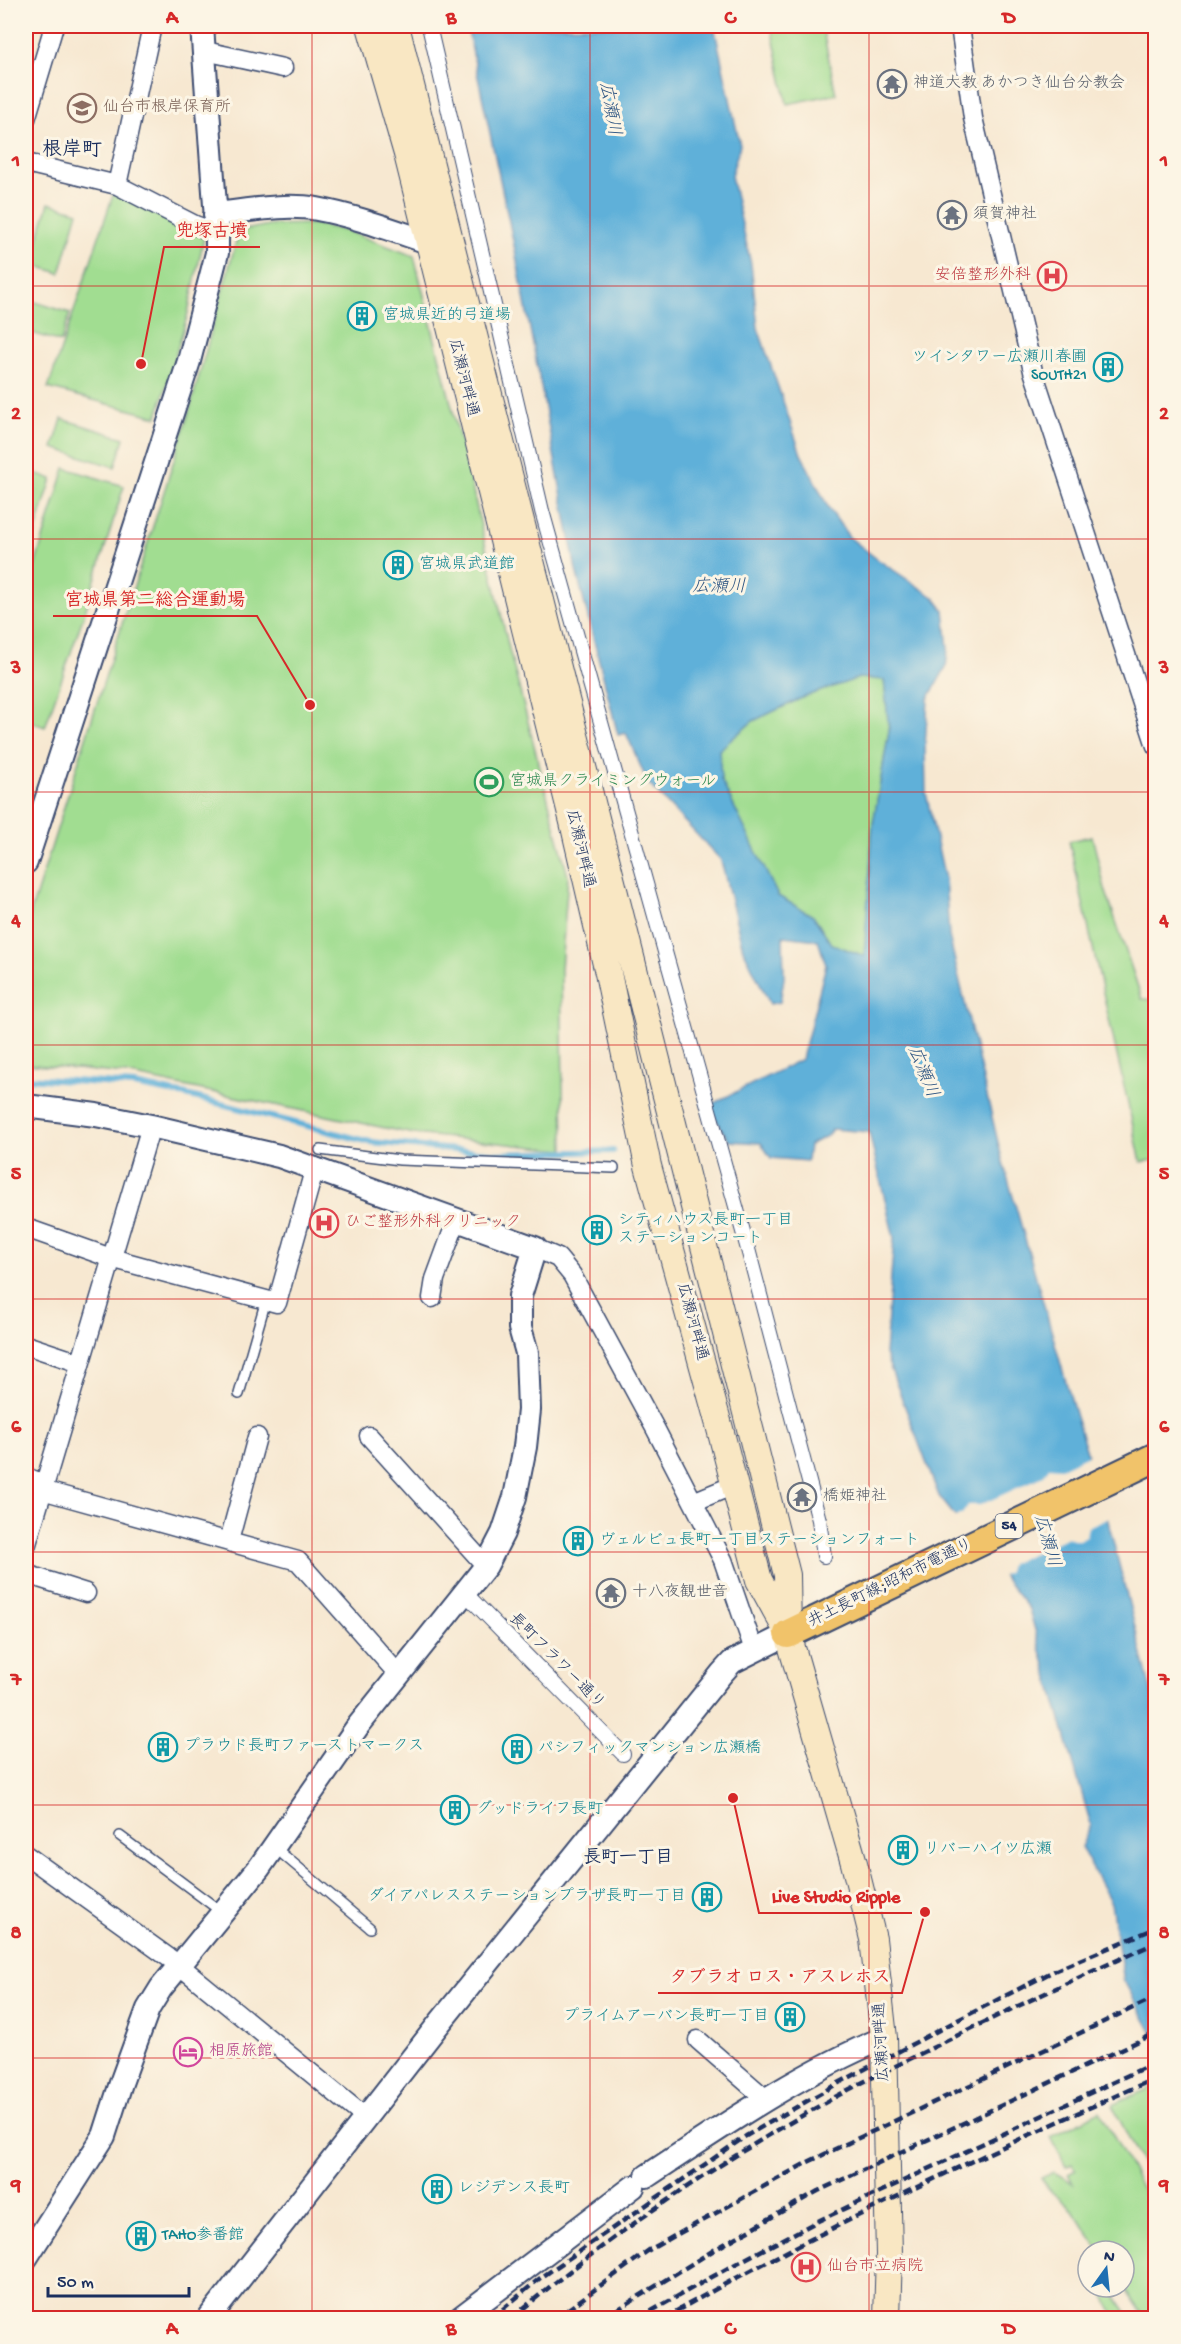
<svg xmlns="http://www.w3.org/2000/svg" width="1181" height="2344" font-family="'Gochi Hand','Klee One',sans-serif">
<rect width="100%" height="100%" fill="#fcf5e5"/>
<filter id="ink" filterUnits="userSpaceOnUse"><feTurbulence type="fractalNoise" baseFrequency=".0167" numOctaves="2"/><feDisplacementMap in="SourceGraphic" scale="12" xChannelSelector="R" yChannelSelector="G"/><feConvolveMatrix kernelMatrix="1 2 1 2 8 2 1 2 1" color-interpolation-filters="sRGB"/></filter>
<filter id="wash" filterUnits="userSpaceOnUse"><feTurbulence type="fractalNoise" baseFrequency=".008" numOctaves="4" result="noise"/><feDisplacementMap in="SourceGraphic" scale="24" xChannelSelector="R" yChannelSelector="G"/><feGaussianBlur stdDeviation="1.35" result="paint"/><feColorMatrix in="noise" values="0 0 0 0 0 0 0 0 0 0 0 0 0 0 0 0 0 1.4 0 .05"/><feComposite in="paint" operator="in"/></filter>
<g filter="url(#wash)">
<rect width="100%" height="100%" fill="#f7e8d1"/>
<path fill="#a1dd91" stroke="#5e8678" stroke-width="1.5" d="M 771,26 L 822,26 L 836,94 L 787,104 Z
M 114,192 L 123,193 L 204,238 L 187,317 L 157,417 L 48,388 Z
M 49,203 L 78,212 L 60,273 L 30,264 Z
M 315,224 L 347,231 L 414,256 L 473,491 L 510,653 L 568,876 L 561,969 L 564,1150 L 414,1134 L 126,1074 L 26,1064 L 26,927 L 187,419 L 239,231 L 269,225 Z
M 26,299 L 70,313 L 61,342 L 26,331 Z
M 62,419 L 124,438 L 115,467 L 53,448 Z
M 65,468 L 124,486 L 85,612 L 45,727 L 26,720 L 26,594 Z
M 26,470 L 52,479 L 26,561 Z
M 859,678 L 884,679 L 889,731 L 873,824 L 865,956 L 832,944 L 813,916 L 778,896 L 721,780 L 719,750 L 753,721 L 806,696 Z
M 1092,836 L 1105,889 L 1142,999 L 1155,1000 L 1155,1160 L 1141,1162 L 1069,841 Z
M 1155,2086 L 1155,2188 L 1112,2105 Z
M 1100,2111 L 1155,2213 L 1155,2318 L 1145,2318 L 1124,2287 L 1124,2251 L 1100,2251 L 1073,2210 L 1047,2188 L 1041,2178 L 1054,2172 L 1073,2183 L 1068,2174 L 1076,2170 L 1072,2164 L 1066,2167 L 1051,2137 Z
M 1099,2287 L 1109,2287 L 1130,2318 L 1116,2318 Z"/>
<path fill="#5eb0d9" stroke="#3c709c" stroke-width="1.5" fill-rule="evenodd" d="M 467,26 L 714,26 L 740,145 L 731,176 L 751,264 L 758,328 L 801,454 L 828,507 L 849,537 L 877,559 L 935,598 L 944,610 L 948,649 L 946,667 L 928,699 L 925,746 L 926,793 L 945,879 L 949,936 L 1001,1155 L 1076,1417 L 1106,1513 L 1155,1706 L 1155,2037 L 1124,1981 L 1111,1903 L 1081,1847 L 1091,1825 L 1029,1609 L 939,1496 L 885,1354 L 894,1238 L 869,1132 L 832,1129 L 827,1136 L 809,1145 L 807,1161 L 771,1158 L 761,1143 L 729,1141 L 708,1106 L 802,1059 L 826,965 L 818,940 L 783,936 L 784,978 L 780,1002 L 770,1004 L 743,949 L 721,860 L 648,783 L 626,733 L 618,735 L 576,570 L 514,245 ZM 859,678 L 884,680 L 889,731 L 873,824 L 864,956 L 832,944 L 813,916 L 778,896 L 721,780 L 719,750 L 753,721 L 806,696 Z"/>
<path fill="#f7e8d1" d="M 1090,1454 L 1110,1517 L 1088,1527 L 1086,1536 L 1080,1540 L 1073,1540 L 1068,1537 L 1010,1564 L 1008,1572 L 1000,1577 L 953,1518 L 962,1514 L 968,1505 L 980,1505 L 1043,1476 L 1049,1467 L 1061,1468 Z"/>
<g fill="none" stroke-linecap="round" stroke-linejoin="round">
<path stroke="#5eb0d9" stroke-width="6" d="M 26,1078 L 134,1085 L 186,1095 L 370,1142 L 498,1154 L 613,1151"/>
</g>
</g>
<g filter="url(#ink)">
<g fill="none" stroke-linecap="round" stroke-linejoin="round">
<g stroke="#3c4b6f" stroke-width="12">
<path id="service" d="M 320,1150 L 400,1160 L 614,1168
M 239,1394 L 266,1300
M 120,1836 L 223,1913
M 274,1847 L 370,1928"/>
</g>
<g stroke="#3c4b6f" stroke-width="16">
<path id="pedestrian" d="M 429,26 L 542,511 L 749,1253 L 819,1520 L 824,1556
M 465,1593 L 623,1754"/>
</g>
<g stroke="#3c4b6f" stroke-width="21">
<path id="minor" d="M 960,26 L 973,118 L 1033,371 L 1156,746
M 205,51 L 283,68
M 26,119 L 54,26
M 26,163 L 117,185 L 195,225 L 217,233
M 117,185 L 152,26
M 26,1228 L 111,1258 L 277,1303 L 315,1167
M 535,1248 L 558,1258 L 572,1275 L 656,1430 L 723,1560 L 754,1650
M 432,1298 L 435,1279 L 457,1219
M 26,1345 L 80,1363
M 369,1436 L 486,1566
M 26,1477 L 44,1484
M 42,1490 L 298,1561 L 398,1674
M 693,1502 L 734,1485
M 229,1541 L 257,1437
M 26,1547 L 151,1126
M 26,1574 L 86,1593
M 26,1855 L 179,1965 L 366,2118
M 698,2040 L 767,2100"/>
</g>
<g stroke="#3c4b6f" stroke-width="26">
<path id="tertiary" d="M 215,214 C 247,211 284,203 317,209 C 355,216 392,230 428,242
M 26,862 L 189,361 L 217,253 L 217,233 L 202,26
M 26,1106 L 96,1115 L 151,1126 L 279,1156 L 535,1248 L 520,1296 L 520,1328 L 527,1353 L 529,1410 L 525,1447 L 515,1497 L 503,1533 L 486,1566 L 358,1726 L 259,1868 L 161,1988 L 148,2009 L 121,2083 L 104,2136 L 26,2258
M 647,2176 C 723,2126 800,2073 884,2038
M 209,2318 L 438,2025 L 722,1673 L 732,1662 L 788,1634
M 460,2318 L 633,2187"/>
</g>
<g stroke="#3c4b6f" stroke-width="28">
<path id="secondary" d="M 370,26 L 407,154 L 573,822 L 608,973 L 648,1166 L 719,1425 L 759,1580 L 787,1631
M 396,26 L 787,1575 L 788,1634 L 854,1863 L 873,1939 L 884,2038 L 889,2254 L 887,2318"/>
</g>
<g stroke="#3c4b6f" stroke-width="32">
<path id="primary" d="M 788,1634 L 1156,1457"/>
</g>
<use href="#service" stroke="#fff" stroke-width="9"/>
<use href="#pedestrian" stroke="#fff" stroke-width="14"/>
<use href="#minor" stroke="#fff" stroke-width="18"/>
<use href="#tertiary" stroke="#fff" stroke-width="22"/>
<use href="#secondary" stroke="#f9e7c3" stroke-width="26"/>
<use href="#primary" stroke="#f1c36a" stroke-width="28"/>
<path stroke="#1b2f5e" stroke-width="4.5" stroke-dasharray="9 4.5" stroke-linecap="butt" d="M 492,2318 L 539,2279 L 746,2136 L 835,2085 L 954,2022 L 1056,1970 L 1156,1928
M 512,2318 C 611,2234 723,2159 837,2096 C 866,2080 896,2066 926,2051 C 1002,2013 1078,1977 1156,1943
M 556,2318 L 649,2250 L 808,2162 L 1156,1997
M 604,2318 L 714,2250 L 818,2191 L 1156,2033
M 639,2318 L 728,2268 L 818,2221 L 1156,2062
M 664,2318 C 822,2228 989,2152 1156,2078"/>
</g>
</g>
<path fill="none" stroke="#d62828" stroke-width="1.5" stroke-opacity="0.55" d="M 312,26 L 312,2318M 590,26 L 590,2318M 869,26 L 869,2318M 26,286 L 1156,286M 26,539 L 1156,539M 26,792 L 1156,792M 26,1045 L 1156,1045M 26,1299 L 1156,1299M 26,1552 L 1156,1552M 26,1805 L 1156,1805M 26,2058 L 1156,2058"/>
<defs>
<g id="temple-ring" transform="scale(1.5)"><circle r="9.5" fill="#fcf5e5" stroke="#6b7280" stroke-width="1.5"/><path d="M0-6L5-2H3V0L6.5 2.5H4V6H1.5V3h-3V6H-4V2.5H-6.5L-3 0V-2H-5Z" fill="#6b7280"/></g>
<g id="school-ring" transform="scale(1.5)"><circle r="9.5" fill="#fcf5e5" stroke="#8d6e63" stroke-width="1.5"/><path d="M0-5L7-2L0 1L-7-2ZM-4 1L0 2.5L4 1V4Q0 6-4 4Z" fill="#8d6e63"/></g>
<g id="hospital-ring" transform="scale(1.5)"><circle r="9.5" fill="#fcf5e5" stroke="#e0444e" stroke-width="1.5"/><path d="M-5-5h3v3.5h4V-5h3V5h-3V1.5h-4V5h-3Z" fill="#e0444e"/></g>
<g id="building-ring" transform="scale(1.5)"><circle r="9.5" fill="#fcf5e5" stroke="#0f9aa8" stroke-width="1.5"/><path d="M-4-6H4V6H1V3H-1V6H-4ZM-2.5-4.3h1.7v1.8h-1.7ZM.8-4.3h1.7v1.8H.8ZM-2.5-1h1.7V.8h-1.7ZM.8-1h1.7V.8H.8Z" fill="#0f9aa8"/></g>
<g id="stadium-ring" transform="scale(1.5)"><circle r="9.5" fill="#fcf5e5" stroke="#2e9e5b" stroke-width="1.5"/><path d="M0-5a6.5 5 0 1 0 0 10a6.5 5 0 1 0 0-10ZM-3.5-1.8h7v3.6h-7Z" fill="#2e9e5b"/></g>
<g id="hotel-ring" transform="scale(1.5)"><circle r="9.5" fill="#fcf5e5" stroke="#d1479c" stroke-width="1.5"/><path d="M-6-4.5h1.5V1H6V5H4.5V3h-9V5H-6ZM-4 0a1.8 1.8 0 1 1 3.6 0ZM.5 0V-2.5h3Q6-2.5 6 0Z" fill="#d1479c"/></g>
</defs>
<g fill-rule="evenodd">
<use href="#temple-ring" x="892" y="84"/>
<use href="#school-ring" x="82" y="108"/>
<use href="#temple-ring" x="952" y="215"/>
<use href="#hospital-ring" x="1052" y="276"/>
<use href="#building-ring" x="362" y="316"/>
<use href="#building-ring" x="1108" y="367"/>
<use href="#building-ring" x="398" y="565"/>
<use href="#stadium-ring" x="489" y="782"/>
<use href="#hospital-ring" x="324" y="1223"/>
<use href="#building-ring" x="597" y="1230"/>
<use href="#temple-ring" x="802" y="1497"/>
<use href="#building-ring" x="578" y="1541"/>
<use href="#temple-ring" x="611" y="1593"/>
<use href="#building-ring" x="163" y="1747"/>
<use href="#building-ring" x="517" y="1749"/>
<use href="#building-ring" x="455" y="1810"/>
<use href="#building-ring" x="903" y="1850"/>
<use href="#building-ring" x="707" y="1897"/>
<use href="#building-ring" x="790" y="2017"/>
<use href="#hotel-ring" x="188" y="2052"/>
<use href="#building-ring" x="437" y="2189"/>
<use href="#building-ring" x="141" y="2236"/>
<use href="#hospital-ring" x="806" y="2267"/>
</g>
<g text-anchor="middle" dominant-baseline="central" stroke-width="6" stroke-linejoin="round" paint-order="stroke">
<rect fill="#fcf5e5" stroke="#5e6a86" stroke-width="1.5" x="995.5" y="1514" width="27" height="24" rx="4.5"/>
<g font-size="15" font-weight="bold" fill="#1b2f5e">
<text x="1009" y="1526">54</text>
</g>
<g font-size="16" fill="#5b616d" stroke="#fcf5e5" text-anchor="start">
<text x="913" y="84">神道大教 あかつき仙台分教会</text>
<text x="973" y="215">須賀神社</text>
<text x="823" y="1497">橋姫神社</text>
<text x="632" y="1593">十八夜観世音</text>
</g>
<g font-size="16" fill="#785e54" stroke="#fcf5e5" text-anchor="start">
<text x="103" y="108">仙台市根岸保育所</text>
</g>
<g font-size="16" fill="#be3a42" stroke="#fcf5e5" text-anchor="start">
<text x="1031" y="276" text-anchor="end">安倍整形外科</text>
<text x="345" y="1223">ひご整形外科クリニック</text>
<text x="827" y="2267">仙台市立病院</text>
</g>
<g font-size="16" fill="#0d838f" stroke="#fcf5e5" text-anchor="start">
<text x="383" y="316">宮城県近的弓道場</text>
<text x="1087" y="358" text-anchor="end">ツインタワー広瀬川春圃<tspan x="1087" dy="18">SOUTH21</tspan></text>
<text x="419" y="565">宮城県武道館</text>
<text x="618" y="1221">シティハウス長町一丁目<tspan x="618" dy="18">ステーションコート</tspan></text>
<text x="599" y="1541">ヴェルビュ長町一丁目ステーションフォート</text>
<text x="184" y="1747">プラウド長町ファーストマークス</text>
<text x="538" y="1749">パシフィックマンション広瀬橋</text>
<text x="476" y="1810">グッドライフ長町</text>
<text x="924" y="1850">リバーハイツ広瀬</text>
<text x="686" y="1897" text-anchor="end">ダイアパレスステーションプラザ長町一丁目</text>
<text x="769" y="2017" text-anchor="end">プライムアーバン長町一丁目</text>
<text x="458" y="2189">レジデンス長町</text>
<text x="162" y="2236">TAHO参番館</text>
</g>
<g font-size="16" fill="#1b2f5e" stroke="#fcf5e5">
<text transform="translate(462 378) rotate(76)">広瀬河畔通</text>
<text transform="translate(579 849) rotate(77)">広瀬河畔通</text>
<text transform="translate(691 1322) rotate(75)">広瀬河畔通</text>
<text transform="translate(891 1584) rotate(-26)">井土長町線;昭和市電通り</text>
<text transform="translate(556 1662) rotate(45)">長町フラワー通り</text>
<text transform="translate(883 2042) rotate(-93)">広瀬河畔通</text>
</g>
<g font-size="16" fill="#27864d" stroke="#fcf5e5" text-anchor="start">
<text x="510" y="782">宮城県クライミングウォール</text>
</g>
<g font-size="16" fill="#b23c85" stroke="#fcf5e5" text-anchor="start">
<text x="209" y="2052">相原旅館</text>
</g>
<g font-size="18" font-style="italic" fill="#2f5683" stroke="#fcf5e5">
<text transform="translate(609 109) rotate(80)">広瀬川</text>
<text x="719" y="587">広瀬川</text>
<text transform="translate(922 1072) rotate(68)">広瀬川</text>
<text transform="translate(1046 1541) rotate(74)">広瀬川</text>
</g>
<g font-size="18" font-weight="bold" fill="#1b2f5e" stroke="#fcf5e5">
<text x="628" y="1858">長町一丁目</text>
</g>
<g font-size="20" font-weight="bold" fill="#1b2f5e" stroke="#fcf5e5">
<text x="72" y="151">根岸町</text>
</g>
</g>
<path fill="none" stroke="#d62828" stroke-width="2" d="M141 364L164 247H260M310 705L257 616H53M733 1798L759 1913H912M925 1912L902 1993H658"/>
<g fill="#d62828" stroke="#fcf5e5" stroke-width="2">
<circle cx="141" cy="364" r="6"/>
<circle cx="310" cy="705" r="6"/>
<circle cx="733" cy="1798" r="6"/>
<circle cx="925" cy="1912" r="6"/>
</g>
<g font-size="18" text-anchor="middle" font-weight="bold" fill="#d62828" stroke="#fcf5e5" stroke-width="6" stroke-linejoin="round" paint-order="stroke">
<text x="212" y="236">兜塚古墳</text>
<text x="155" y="605">宮城県第二総合運動場</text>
<text x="836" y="1902">Live Studio Ripple</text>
<text x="780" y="1982">タブラオ ロス・アスレホス</text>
</g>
<rect width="1181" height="2344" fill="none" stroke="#fcf5e5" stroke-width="66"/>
<g transform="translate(1106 2269) rotate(15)"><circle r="28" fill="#fcf5e5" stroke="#a2a6af" stroke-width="1.5"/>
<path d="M0-4.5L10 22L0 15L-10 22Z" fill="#1f6fb2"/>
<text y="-9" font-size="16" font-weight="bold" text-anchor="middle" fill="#1b2f5e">N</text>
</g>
<path d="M48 2287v9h141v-9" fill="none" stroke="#1b2f5e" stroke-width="3"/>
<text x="57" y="2287" font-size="18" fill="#1b2f5e" stroke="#fcf5e5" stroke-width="4.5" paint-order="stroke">50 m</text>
<rect x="33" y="33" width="1115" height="2278" fill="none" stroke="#d62828" stroke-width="2"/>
<g font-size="20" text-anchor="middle" font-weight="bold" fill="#d62828">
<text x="172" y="23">A</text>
<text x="451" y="23">B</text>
<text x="730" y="23">C</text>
<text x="1009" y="23">D</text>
<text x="16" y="166">1</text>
<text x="1164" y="166">1</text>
<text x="16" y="419">2</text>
<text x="1164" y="419">2</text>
<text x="16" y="673">3</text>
<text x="1164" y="673">3</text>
<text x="16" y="926">4</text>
<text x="1164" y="926">4</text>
<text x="16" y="1179">5</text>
<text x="1164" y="1179">5</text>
<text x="16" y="1432">6</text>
<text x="1164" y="1432">6</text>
<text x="16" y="1685">7</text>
<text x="1164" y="1685">7</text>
<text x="16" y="1938">8</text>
<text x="1164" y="1938">8</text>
<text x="16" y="2191">9</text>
<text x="1164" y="2191">9</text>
<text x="172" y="2334">A</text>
<text x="451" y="2334">B</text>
<text x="730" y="2334">C</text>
<text x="1009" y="2334">D</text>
</g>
</svg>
